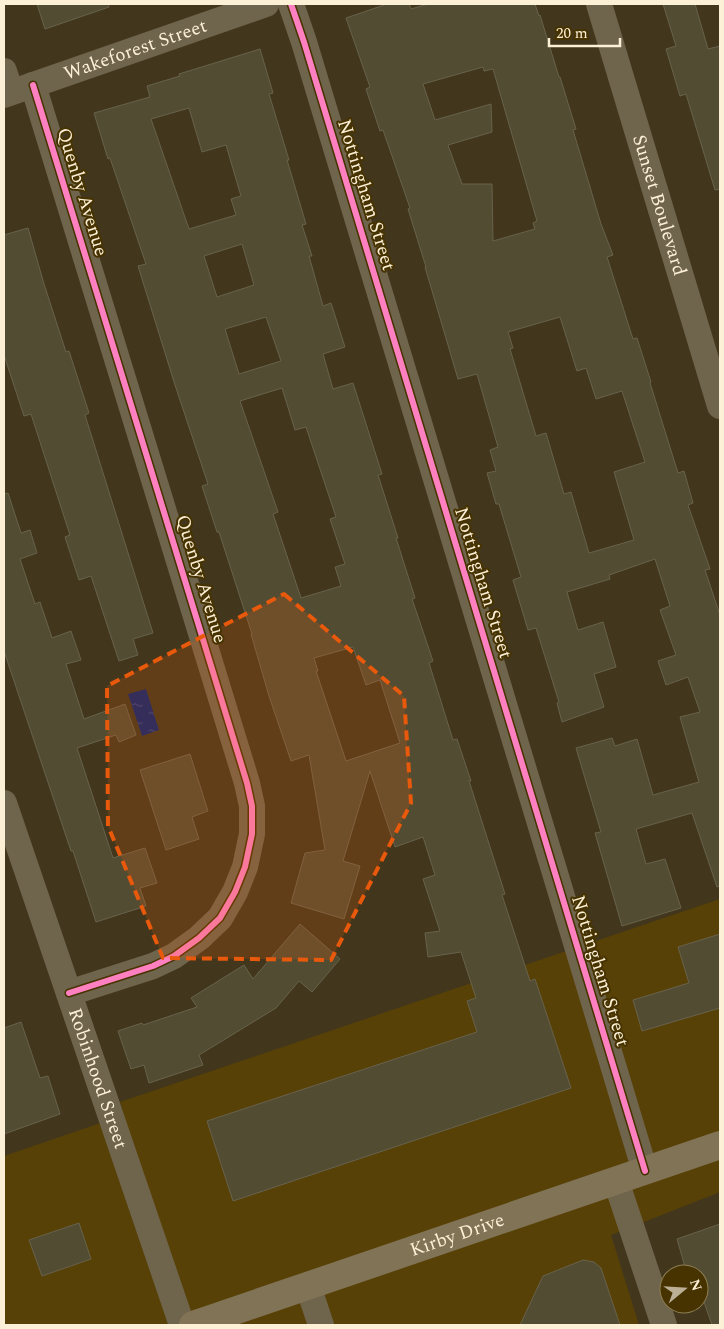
<svg xmlns="http://www.w3.org/2000/svg" width="724" height="1329" font-family="Spectral,serif">
<defs>
<pattern id="water-ripples" width="26" height="14" patternUnits="userSpaceOnUse" patternTransform="scale(1.25)"><rect width="26" height="14" fill="#0a236f"/><path d="M2 4q2-2 4 0t4 0M15 11q2-2 4 0t4 0" fill="none" stroke="#2f4383"/></pattern>
</defs>
<rect width="100%" height="100%" fill="#42371c"/>
<path fill="#584107" d="M 720,899 L 720,1192 L 611,1235 L 639,1325 L 4,1325 L 4,1156 L 124,1115 L 120,1102 Z"/>
<path fill="url(#water-ripples)" d="M 146,689 L 159,730 L 142,736 L 128,694 Z"/>
<path fill="#524c32" stroke="#68624d" fill-rule="evenodd" d="M 37,4 L 108,4 L 109,7 L 45,29 Z
M 387,4 L 409,4 L 411,9 L 428,4 L 535,4 L 539,16 L 540,15 L 559,77 L 560,77 L 576,129 L 573,130 L 601,224 L 613,255 L 607,257 L 633,339 L 637,338 L 651,382 L 650,383 L 678,473 L 684,471 L 693,503 L 688,505 L 710,569 L 705,570 L 720,615 L 720,886 L 717,887 L 692,813 L 636,829 L 646,864 L 665,859 L 681,908 L 622,926 L 595,833 L 601,832 L 576,748 L 612,738 L 615,746 L 637,739 L 653,795 L 699,782 L 680,717 L 700,712 L 688,677 L 666,685 L 658,661 L 676,655 L 660,610 L 670,606 L 655,559 L 609,575 L 610,579 L 567,592 L 578,630 L 603,622 L 616,667 L 594,674 L 604,707 L 562,722 L 557,703 L 559,702 L 536,628 L 528,630 L 513,580 L 521,577 L 499,504 L 496,504 L 487,473 L 496,471 L 490,450 L 498,447 L 477,374 L 458,379 L 425,267 L 426,267 L 408,209 L 410,208 L 383,130 L 380,131 L 366,89 L 370,87 L 346,18 ZM 483,67 L 484,71 L 493,69 L 537,221 L 533,223 L 535,229 L 493,241 L 492,184 L 462,184 L 448,145 L 492,132 L 491,104 L 435,120 L 423,84 ZM 560,317 L 577,371 L 586,368 L 596,399 L 622,391 L 645,462 L 614,472 L 634,540 L 589,553 L 571,492 L 564,494 L 546,433 L 536,436 L 510,349 L 513,348 L 508,332 Z
M 663,4 L 695,4 L 708,49 L 720,46 L 720,189 L 715,190 L 686,94 L 680,96 L 666,49 L 676,46 Z
M 260,49 L 273,93 L 269,94 L 289,160 L 287,160 L 306,224 L 302,225 L 312,256 L 309,256 L 323,306 L 331,303 L 345,347 L 323,354 L 333,389 L 353,383 L 382,474 L 378,475 L 398,538 L 396,538 L 415,598 L 412,599 L 433,661 L 429,663 L 453,740 L 457,739 L 471,781 L 469,781 L 505,894 L 502,895 L 530,981 L 535,979 L 571,1088 L 233,1201 L 207,1121 L 477,1032 L 467,1001 L 476,998 L 461,952 L 428,957 L 425,933 L 440,931 L 423,879 L 435,875 L 423,837 L 395,847 L 370,771 L 343,861 L 360,866 L 344,919 L 291,903 L 305,853 L 325,850 L 309,755 L 291,761 L 269,696 L 251,634 L 252,634 L 219,532 L 217,532 L 202,486 L 208,484 L 175,385 L 138,266 L 146,264 L 110,158 L 108,159 L 94,113 L 150,97 L 147,86 L 180,76 L 179,74 ZM 189,108 L 202,152 L 226,145 L 241,196 L 231,199 L 236,215 L 189,229 L 151,119 ZM 242,244 L 254,285 L 217,297 L 204,256 ZM 266,317 L 281,361 L 239,374 L 225,329 ZM 282,388 L 295,430 L 306,427 L 336,517 L 330,519 L 345,564 L 335,567 L 341,586 L 301,598 L 273,514 L 278,512 L 240,401 ZM 353,647 L 366,685 L 380,680 L 400,743 L 346,761 L 316,671 L 318,671 L 314,658 Z
M 28,228 L 44,284 L 66,352 L 69,351 L 89,413 L 85,415 L 153,633 L 133,639 L 138,655 L 119,661 L 91,576 L 79,580 L 65,537 L 70,535 L 31,414 L 24,416 L 4,355 L 4,235 Z
M 8,493 L 21,533 L 30,530 L 37,553 L 20,559 L 35,604 L 40,602 L 52,638 L 71,631 L 81,660 L 66,664 L 84,719 L 125,704 L 136,735 L 119,742 L 116,735 L 77,748 L 113,858 L 145,848 L 157,883 L 140,888 L 146,906 L 96,922 L 73,851 L 71,851 L 4,651 L 4,494 Z
M 190,754 L 208,811 L 192,817 L 199,839 L 166,850 L 140,770 Z
M 300,924 L 340,959 L 312,992 L 299,981 L 276,1008 L 199,1055 L 203,1065 L 149,1083 L 144,1065 L 131,1069 L 118,1031 L 142,1023 L 143,1025 L 197,1007 L 191,998 L 244,965 L 253,979 Z
M 720,934 L 720,1008 L 642,1031 L 633,1000 L 689,983 L 678,947 Z
M 21,1022 L 40,1078 L 48,1076 L 60,1114 L 4,1134 L 4,1028 Z
M 79,1223 L 91,1259 L 42,1276 L 29,1240 Z
M 720,1224 L 720,1325 L 712,1325 L 704,1302 L 699,1304 L 699,1274 L 687,1274 L 677,1239 Z
M 583,1260 L 594,1262 L 601,1268 L 620,1325 L 520,1325 L 543,1276 Z"/>
<g fill="none" stroke-linecap="round" stroke-linejoin="round">
<g stroke="#6f644c" stroke-width="26">
<path d="M 291,4 L 304,42 L 645,1171"/>
<path id="s1" d="M 599,4 L 720,406"/>
<path d="M 4,71 L 11,92"/>
<path d="M 33,85 L 247,783 L 252,806 L 252,834 L 245,867 L 235,892 L 220,918 L 199,938 L 174,956 L 153,966 L 69,993"/>
<path id="s2" d="M 4,95 L 266,4"/>
<path id="s3" d="M 4,803 L 182,1325"/>
<path d="M 616,1181 L 664,1325"/>
<path d="M 308,1286 L 321,1325"/>
</g>
<path stroke="#817355" stroke-width="28" id="s4" d="M 193,1325 L 720,1145"/>
<g stroke="#473300" stroke-width="9">
<path id="cycleway" d="M 291,4 L 304,42 L 645,1171
M 33,85 L 247,783 L 252,806 L 252,834 L 245,867 L 235,892 L 220,918 L 199,938 L 174,956 L 153,966 L 69,993"/>
</g>
<use href="#cycleway" stroke="#ff80c0" stroke-width="6"/>
</g>
<path fill="#e8590c" fill-opacity="0.2" stroke="#e8590c" stroke-width="4" stroke-dasharray="10 6" stroke-linejoin="round" d="M 284,594 L 404,696 L 411,803 L 331,960 L 163,958 L 108,826 L 107,686 Z"/>
<g text-anchor="middle" dominant-baseline="central" stroke-width="4" stroke-linejoin="round" paint-order="stroke">
<g font-size="19" fill="#fcf0d7" stroke="#473300">
<text stroke="none"><textPath href="#s2" startOffset="139">Wakeforest Street</textPath></text>
<text transform="translate(82 192) rotate(73)">Quenby Avenue</text>
<text transform="translate(366 195) rotate(73)">Nottingham Street</text>
<text stroke="none"><textPath href="#s1" startOffset="210">Sunset Boulevard</textPath></text>
<text transform="translate(201 579) rotate(73)">Quenby Avenue</text>
<text transform="translate(483 583) rotate(73)">Nottingham Street</text>
<text transform="translate(600 971) rotate(73)">Nottingham Street</text>
<text stroke="none"><textPath href="#s3" startOffset="291">Robinhood Street</textPath></text>
<text stroke="none"><textPath href="#s4" startOffset="279">Kirby Drive</textPath></text>
</g>
</g>
<rect width="724" height="1329" fill="none" stroke="#fcf0d7" stroke-width="10"/>
<g transform="translate(684 1289) rotate(72)"><circle r="24" fill="#473300" stroke="#8f7f56"/>
<path d="M0-4L9 19L0 12L-9 19Z" fill="#bbaf96"/>
<text y="-8" font-size="14" font-weight="bold" text-anchor="middle" fill="#fcf0d7">N</text>
</g>
<path d="M549 38v8h71v-8" fill="none" stroke="#fcf0d7" stroke-width="2.5"/>
<text x="556" y="38" font-size="15" fill="#fcf0d7" stroke="#473300" stroke-width="4" paint-order="stroke">20 m</text>
</svg>
